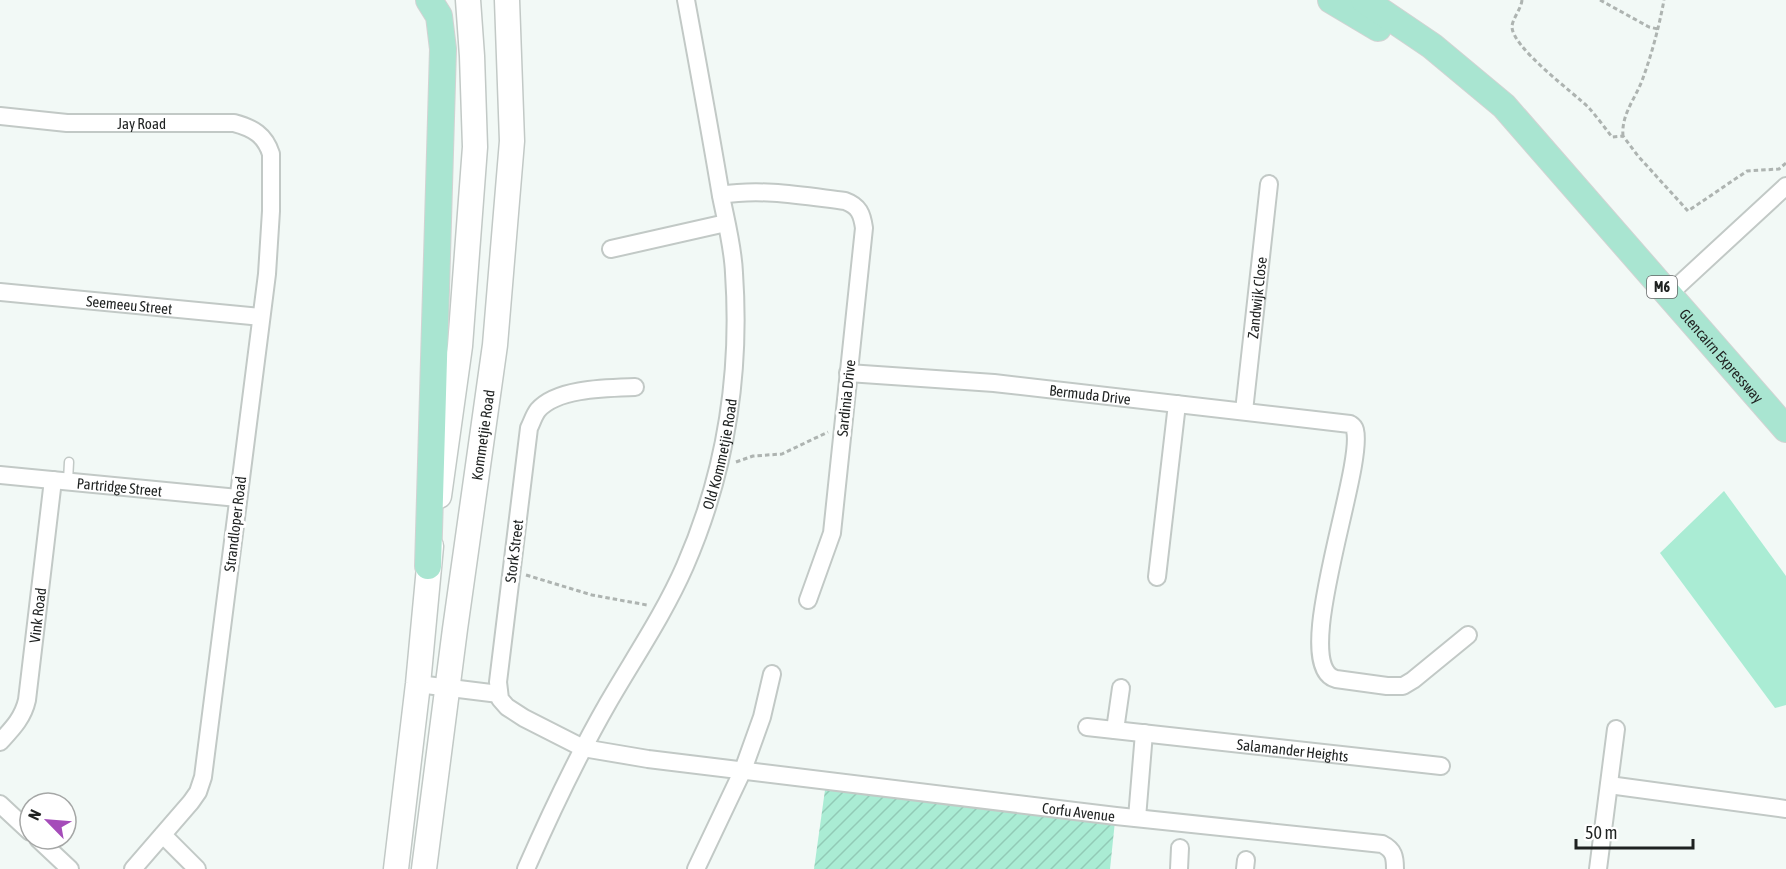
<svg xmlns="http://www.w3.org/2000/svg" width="1786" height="869" font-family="'Asap Condensed',sans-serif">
<defs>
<pattern id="garden-furrows" width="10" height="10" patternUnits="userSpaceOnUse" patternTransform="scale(1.5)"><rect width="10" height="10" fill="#aaecd4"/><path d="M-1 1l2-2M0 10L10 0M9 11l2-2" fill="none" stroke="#92cab6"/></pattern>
</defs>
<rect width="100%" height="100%" fill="#f2f9f6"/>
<path fill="#aaecd4" d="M 1724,491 L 1786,576 L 1786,705 L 1775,708 L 1660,553 Z"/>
<path fill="url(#garden-furrows)" d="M 825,790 L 1115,821 L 1110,869 L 814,869 Z"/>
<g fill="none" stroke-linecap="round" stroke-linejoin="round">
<g stroke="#c2c9c6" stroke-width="11">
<path id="lane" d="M 68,481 L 69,462"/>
</g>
<g stroke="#c2c9c6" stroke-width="20">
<g id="street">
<path id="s1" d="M 0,116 L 67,123 L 234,123 C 253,128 265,135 271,154 L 271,211 L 267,274 L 203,777 L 198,792 L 191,802 L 133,869"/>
<path d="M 721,195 C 762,188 804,196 845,201 C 859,206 862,214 864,228 L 832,533 L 808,600"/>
<path d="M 611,249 L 726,223"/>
<path id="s2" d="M 0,292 L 261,317"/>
<path d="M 1668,295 L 1786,186"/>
<path id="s3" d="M 848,373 L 994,383 L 1350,424 C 1353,426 1354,426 1355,430 C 1365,469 1288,667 1336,679 L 1387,686 L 1403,686 L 1413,680 L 1468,635"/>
<path id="s4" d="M 635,387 C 607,388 557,388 538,410 C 534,415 532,422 529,428 L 498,682 L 500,699 L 507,707 L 524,718 L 583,748 L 648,759 L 1116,816 L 1382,844 C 1394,850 1395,857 1395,869"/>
<path id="s5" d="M 1244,411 L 1269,184"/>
<path id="s6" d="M 0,475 L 238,498"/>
<path d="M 1157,577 L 1177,404"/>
<path d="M 418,684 L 499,694"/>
<path id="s7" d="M 1087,727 L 1441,766"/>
<path d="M 1115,730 L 1121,688"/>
<path id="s8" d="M 0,742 C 12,729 23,718 27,700 L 53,480"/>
<path d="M 1609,785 L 1786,809"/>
<path d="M 0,804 L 30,832"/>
<path d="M 1137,818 L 1144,733"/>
<path d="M 163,835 L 197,869"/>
<path d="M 38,839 L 70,869"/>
<path id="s9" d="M 526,869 C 551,812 577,757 608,703 C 634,658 664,614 685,566 C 726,472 741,375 734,273 C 733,247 726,221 721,196 C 710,130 698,65 686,0"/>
<path d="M 696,869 L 743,770 L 762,717 L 772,674"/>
<path d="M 1179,869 L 1180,848"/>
<path d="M 1245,869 L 1246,860"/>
<path d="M 1598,869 L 1616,729"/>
</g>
</g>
<g stroke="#c2c9c6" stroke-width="27">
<g id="secondary">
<path d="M 439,496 L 460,346 L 475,147 L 472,56 L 468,0"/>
<path d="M 396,869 L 418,684 L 431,546"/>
<path id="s10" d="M 424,869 L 455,629 L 495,345 L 512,141 L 507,0"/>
</g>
</g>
<g stroke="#d2d3d3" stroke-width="28">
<g id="primary">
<path d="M 1331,0 L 1378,28"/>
<path id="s11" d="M 1364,0 L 1432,46 L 1504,106 L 1786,429"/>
<path d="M 428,566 L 443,49 L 439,16 L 429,0"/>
</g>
</g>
<path stroke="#aeb4b1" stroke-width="3" stroke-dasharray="4.5 3" stroke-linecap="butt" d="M 1522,0 C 1521,9 1513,18 1512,26 C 1511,47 1573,92 1589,108 C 1597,117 1605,128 1612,137 L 1623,136 L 1638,156 L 1688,211 L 1747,171 L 1779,169 L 1786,163
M 1600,0 L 1649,27 L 1658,29
M 1623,136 C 1621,114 1636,98 1643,78 C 1652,53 1659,27 1664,0
M 736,462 L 753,456 L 782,454 L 828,432
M 526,575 L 592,595 L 647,605"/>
<use href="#lane" stroke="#fff" stroke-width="8"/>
<use href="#street" stroke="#fff" stroke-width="16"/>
<use href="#secondary" stroke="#fff" stroke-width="24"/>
<use href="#primary" stroke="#a9e5d1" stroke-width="26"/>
</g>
<g text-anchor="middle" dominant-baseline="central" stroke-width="6" stroke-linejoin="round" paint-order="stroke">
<rect fill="#fff" stroke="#626464" stroke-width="1.5" x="1647" y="276" width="30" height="22" rx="4.5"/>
<g font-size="14" font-weight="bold" fill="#1f2221">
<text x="1662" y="287">M6</text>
</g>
<g font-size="15" fill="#1f2221" stroke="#fff">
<text stroke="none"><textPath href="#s1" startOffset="142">Jay Road</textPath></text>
<text stroke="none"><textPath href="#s5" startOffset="114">Zandwijk Close</textPath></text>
<text stroke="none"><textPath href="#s2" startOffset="130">Seemeeu Street</textPath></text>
<text stroke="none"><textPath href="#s11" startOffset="507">Glencairn Expressway</textPath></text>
<text stroke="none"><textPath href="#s3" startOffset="243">Bermuda Drive</textPath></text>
<text transform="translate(846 398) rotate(-84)">Sardinia Drive</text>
<text stroke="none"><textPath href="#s10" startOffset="438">Kommetjie Road</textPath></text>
<text stroke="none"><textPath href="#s9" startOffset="460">Old Kommetjie Road</textPath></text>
<text stroke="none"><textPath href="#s6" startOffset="120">Partridge Street</textPath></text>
<text transform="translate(235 524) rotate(-83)">Strandloper Road</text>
<text transform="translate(514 551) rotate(-83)">Stork Street</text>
<text stroke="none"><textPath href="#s8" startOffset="136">Vink Road</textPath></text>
<text stroke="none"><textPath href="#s7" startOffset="207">Salamander Heights</textPath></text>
<text stroke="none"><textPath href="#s4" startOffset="992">Corfu Avenue</textPath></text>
</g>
</g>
<g transform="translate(48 821) rotate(295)"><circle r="28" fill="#ffffff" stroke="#a5a7a6" stroke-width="1.5"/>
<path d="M0-4.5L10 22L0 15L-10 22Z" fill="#a54cb9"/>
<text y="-9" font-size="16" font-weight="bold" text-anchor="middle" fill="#1f2221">N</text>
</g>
<path d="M1576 839v9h117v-9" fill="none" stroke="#1f2221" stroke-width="3"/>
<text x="1585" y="839" font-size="18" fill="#1f2221" stroke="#ffffff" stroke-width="4.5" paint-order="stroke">50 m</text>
</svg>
